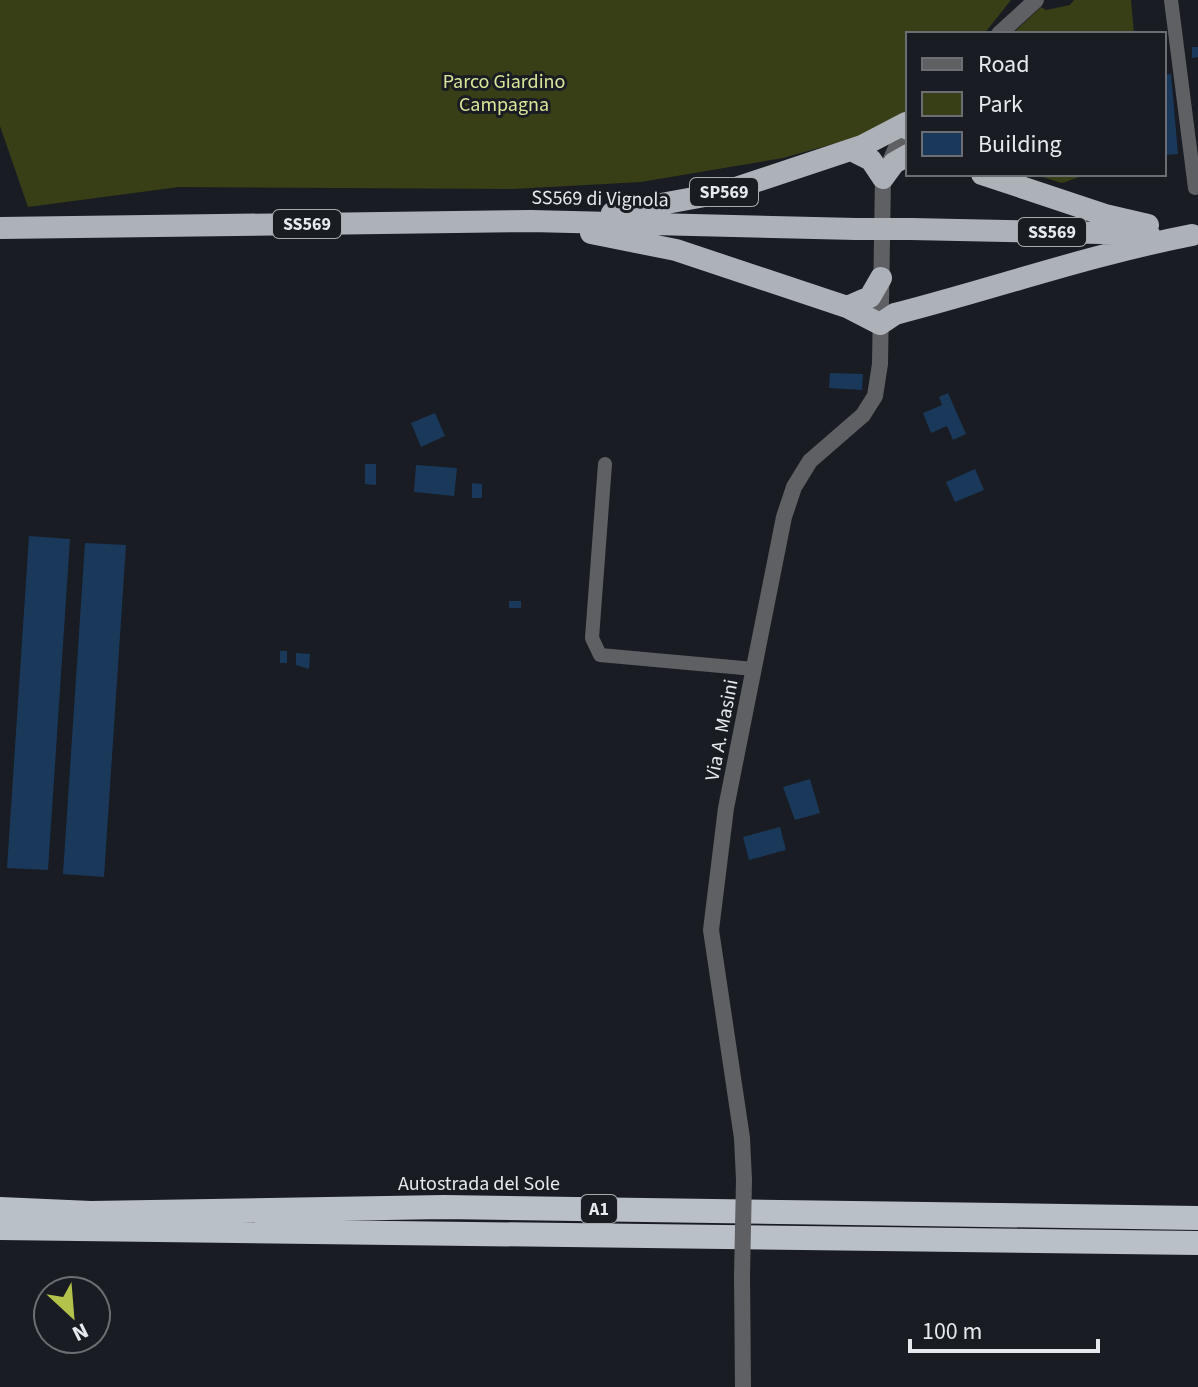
<svg xmlns="http://www.w3.org/2000/svg" width="1198" height="1387" font-family="'Source Sans 3',sans-serif">
<rect width="100%" height="100%" fill="#191d23"/>
<path fill="#383e16" d="M 0,0 L 1011,0 L 984,34 L 908,34 L 908,123 L 783,158 L 641,182 L 513,189 L 179,187 L 28,207 L 0,126 Z
M 1074,0 L 1131,0 L 1134,34 L 1012,34 L 1041,7 L 1046,10 L 1070,5 Z
M 1033,174 L 1088,174 L 1062,183 Z"/>
<path fill="#1a385a" d="M 1192,47 L 1198,47 L 1198,57 L 1192,58 Z
M 1171,74 L 1178,154 L 1164,155 L 1164,75 Z
M 830,373 L 863,374 L 862,390 L 829,388 Z
M 948,393 L 966,434 L 953,440 L 947,426 L 931,433 L 923,413 L 942,405 L 939,397 Z
M 435,413 L 445,436 L 421,447 L 411,423 Z
M 365,464 L 376,464 L 376,485 L 365,484 Z
M 416,465 L 457,468 L 454,496 L 414,492 Z
M 975,469 L 984,490 L 955,502 L 946,482 Z
M 472,483 L 482,484 L 482,498 L 472,498 Z
M 29,536 L 70,539 L 48,870 L 7,868 Z
M 85,543 L 126,545 L 104,877 L 63,874 Z
M 509,601 L 521,601 L 521,608 L 509,608 Z
M 280,651 L 287,651 L 287,663 L 280,663 Z
M 296,653 L 310,654 L 309,669 L 296,665 Z
M 810,779 L 820,813 L 795,820 L 783,787 Z
M 780,827 L 786,850 L 749,860 L 743,837 Z"/>
<g fill="none" stroke-linecap="round" stroke-linejoin="round">
<path stroke="#5e6063" stroke-width="14" d="M 1171,0 L 1195,188
M 605,464 L 592,638 L 600,655 L 754,669"/>
<path stroke="#5e6063" stroke-width="16" d="M 999,34 L 1036,0
M 744,1180 L 742,1138 L 711,930 L 726,808 L 784,517 L 794,487 L 810,461 L 863,415 L 875,396 L 880,364 L 883,178 L 907,122
M 742,1276 L 743,1387"/>
<path stroke="#adb2b9" stroke-width="22" d="M 851,150 L 871,160 L 883,178 L 894,163 L 908,155
M 982,174 L 1105,215 L 1148,225
M 612,213 L 721,193 L 862,146 L 906,123 L 908,129
M 0,228 L 531,221 L 856,229
M 911,229 L 1149,234
M 591,233 L 676,250 L 847,307 L 870,297 L 881,278
M 847,307 L 880,324 L 895,314 C 996,288 1089,255 1192,235"/>
<path stroke="#bac0c7" stroke-width="24" d="M 0,1209 L 91,1213 L 444,1207 L 1198,1218
M 0,1228 L 1198,1243"/>
<path stroke="#5e6063" stroke-width="16" d="M 742,1276 L 744,1180"/>
<path stroke="#adb2b9" stroke-width="22" d="M 856,229 L 911,229"/>
</g>
<g text-anchor="middle" dominant-baseline="central" stroke-width="6" stroke-linejoin="round" paint-order="stroke">
<g fill="#191d23" stroke="#a8acb0" stroke-width="2">
<rect x="690" y="178" width="68" height="28" rx="6"/>
<rect x="273" y="210" width="68" height="28" rx="6"/>
<rect x="1018" y="218" width="68" height="28" rx="6"/>
<rect x="581" y="1195" width="36" height="28" rx="6"/>
</g>
<g font-size="18" font-weight="bold" fill="#e6e9ed">
<text x="724" y="192">SP569</text>
<text x="307" y="224">SS569</text>
<text x="1052" y="232">SS569</text>
<text x="599" y="1209">A1</text>
</g>
<g font-size="20" fill="#d9e699" stroke="#191d23">
<text x="504" y="82">Parco Giardino<tspan x="504" dy="23">Campagna</tspan></text>
</g>
<g font-size="20" fill="#e6e9ed" stroke="#191d23">
<text transform="translate(600 199) rotate(1)">SS569 di Vignola</text>
<text transform="translate(722 730) rotate(-79)">Via A. Masini</text>
<text x="479" y="1184">Autostrada del Sole</text>
</g>
</g>
<rect x="906" y="32" width="260" height="144" fill="#191d23" stroke="#6b6f74" stroke-width="2"/>
<rect x="922" y="58" width="40" height="12" fill="#5e6063" stroke="#6b6f74" stroke-width="2"/>
<text x="978" y="72" font-size="24" fill="#e6e9ed">Road</text>
<rect x="922" y="92" width="40" height="24" fill="#383e16" stroke="#6b6f74" stroke-width="2"/>
<text x="978" y="112" font-size="24" fill="#e6e9ed">Park</text>
<rect x="922" y="132" width="40" height="24" fill="#1a385a" stroke="#6b6f74" stroke-width="2"/>
<text x="978" y="152" font-size="24" fill="#e6e9ed">Building</text>
<g transform="translate(72 1315) rotate(154)"><circle r="38" fill="#191d23" stroke="#6b6f74" stroke-width="2"/>
<path d="M0-6L14 30L0 20L-14 30Z" fill="#b3c24b"/>
<text y="-12" font-size="22" font-weight="bold" text-anchor="middle" fill="#e6e9ed">N</text>
</g>
<path d="M910 1339v12h188v-12" fill="none" stroke="#e6e9ed" stroke-width="4"/>
<text x="922" y="1339" font-size="24" fill="#e6e9ed" stroke="#191d23" stroke-width="6" paint-order="stroke">100 m</text>
</svg>
